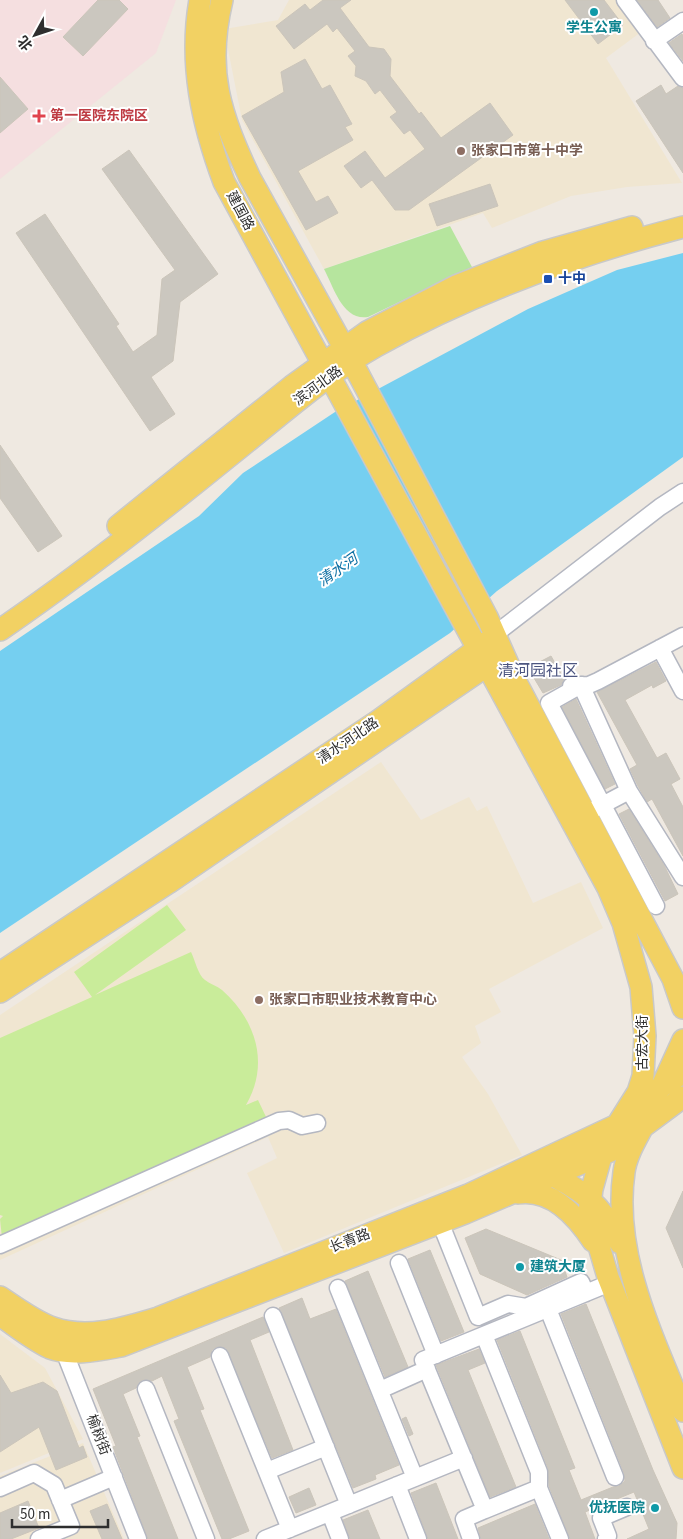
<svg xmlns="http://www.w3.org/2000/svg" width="683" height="1539" font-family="'Source Sans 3','Noto Sans SC',sans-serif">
<rect width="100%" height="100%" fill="#efe9e1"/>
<path fill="#f0e6d1" d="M 289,0 L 618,0 L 641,32 L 606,58 L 682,183 L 627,187 L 571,196 L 492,228 L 483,213 L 324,269 L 242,120 L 224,29 L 278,20 Z
M 381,762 L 421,820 L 469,797 L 477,811 L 487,806 L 533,903 L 581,882 L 603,928 L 489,989 L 501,1012 L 475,1026 L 481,1043 L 462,1057 L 488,1094 L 522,1155 L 284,1253 L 247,1173 L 277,1158 L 268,1137 L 0,1260 L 0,1015 Z
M 0,1334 L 45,1368 L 83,1439 L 0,1473 Z
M 83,1443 L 124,1539 L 0,1539 L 0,1476 Z"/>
<path fill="#f5dfe0" d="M 0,0 L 176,0 L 156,53 L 0,179 Z"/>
<path fill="#b6e59e" d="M 450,226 L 472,267 L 368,317 C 343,321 334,288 324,269 Z"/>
<path fill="#c9ec9a" d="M 167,905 L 186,930 L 95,995 L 191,952 C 195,960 198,975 205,980 C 210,984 217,986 222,990 C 256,1020 270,1064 246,1105 L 258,1100 L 267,1119 L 2,1238 L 0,1219 L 3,1216 L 0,1215 L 0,1038 L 92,997 L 74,972 Z"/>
<path fill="#75cff0" d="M 683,253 L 683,457 L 497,591 L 450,633 L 0,933 L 0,651 L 199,516 L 243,473 L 335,412 L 528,309 L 617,270 Z"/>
<path fill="#cbc7bf" stroke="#cbc5ba" d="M 98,0 L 119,0 L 128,9 L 83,56 L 63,37 Z
M 323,0 L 351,0 L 340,8 L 369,47 L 384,49 L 391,59 L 390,76 L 419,114 L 421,112 L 441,138 L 490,103 L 513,135 L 409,210 L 395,210 L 372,180 L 361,188 L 344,166 L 365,151 L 385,178 L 425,149 L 410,130 L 404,134 L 390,117 L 397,112 L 380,90 L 375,94 L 366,81 L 355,76 L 356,66 L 348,56 L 355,51 L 337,28 L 333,32 L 327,24 L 294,49 L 276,26 L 305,4 L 310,10 Z
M 565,0 L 604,0 L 623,25 L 598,44 Z
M 637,0 L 658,0 L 670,18 L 657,27 Z
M 682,34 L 683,36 L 683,61 L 669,43 Z
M 305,59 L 322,89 L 330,85 L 352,124 L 345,127 L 353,140 L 298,171 L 316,202 L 328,196 L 338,213 L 306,230 L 242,116 L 284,92 L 281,72 Z
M 0,77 L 28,109 L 0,133 Z
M 661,85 L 666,94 L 678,86 L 683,88 L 683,173 L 636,101 Z
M 129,150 L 218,274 L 180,302 L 173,361 L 151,377 L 175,414 L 150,431 L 16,233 L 45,214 L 119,324 L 116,326 L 133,352 L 157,335 L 162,279 L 175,270 L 102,169 Z
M 490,184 L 498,206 L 437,226 L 429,204 Z
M 0,445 L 62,536 L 38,552 L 0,498 Z
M 551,656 L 564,679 L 561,685 L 543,693 L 528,668 Z
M 656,662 L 666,681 L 653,688 L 652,685 L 625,700 L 657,758 L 666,753 L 680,779 L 671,784 L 683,807 L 683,856 L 652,799 L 647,802 L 638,786 L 630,769 L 637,765 L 597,692 Z
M 576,699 L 615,784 L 605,789 L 562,707 Z
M 629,809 L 664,865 L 678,894 L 665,901 L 619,814 Z
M 683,1191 L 683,1268 L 666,1228 Z
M 486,1229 L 561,1260 L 567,1277 L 527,1295 L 480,1274 L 465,1238 Z
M 430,1250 L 464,1332 L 441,1341 L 408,1259 Z
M 368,1271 L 408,1367 L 385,1377 L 345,1281 Z
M 302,1298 L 310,1319 L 336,1309 L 399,1465 L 375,1475 L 376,1479 L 353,1488 L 279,1308 Z
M 586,1304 L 653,1470 L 677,1523 L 676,1539 L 627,1539 L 649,1529 L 634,1492 L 585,1512 L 595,1539 L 570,1539 L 549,1486 L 548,1468 L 497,1340 L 520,1331 L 575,1468 L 569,1470 L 581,1500 L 613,1487 L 619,1486 L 625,1481 L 624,1473 L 561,1314 Z
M 263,1317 L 269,1332 L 250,1340 L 293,1450 L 272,1458 L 226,1348 L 216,1347 L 212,1350 L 210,1357 L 187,1367 L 204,1409 L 200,1410 L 249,1531 L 229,1539 L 222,1539 L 174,1421 L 179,1419 L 162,1376 L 152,1381 L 142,1380 L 136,1388 L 123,1394 L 140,1436 L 137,1437 L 178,1539 L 148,1539 L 113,1447 L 116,1446 L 93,1389 Z
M 479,1349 L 485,1363 L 468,1370 L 516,1487 L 490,1497 L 436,1365 Z
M 0,1375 L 11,1393 L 43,1382 L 57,1391 L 79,1448 L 83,1446 L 87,1457 L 56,1470 L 39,1427 L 0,1452 Z
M 406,1417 L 413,1434 L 409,1436 L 402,1419 Z
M 436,1483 L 458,1539 L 428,1539 L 411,1493 Z
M 309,1488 L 316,1505 L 296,1513 L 289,1497 Z
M 28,1501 L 39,1528 L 11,1539 L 0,1539 L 0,1513 Z
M 107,1504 L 122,1539 L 102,1539 L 90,1511 Z
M 535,1504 L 549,1539 L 481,1539 L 478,1528 Z
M 368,1510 L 380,1539 L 350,1539 L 343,1520 Z"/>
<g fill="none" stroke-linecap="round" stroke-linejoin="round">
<g stroke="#b4b7c1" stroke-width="19">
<path id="minor" d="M 625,0 L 683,78
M 654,41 L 683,21
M 494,635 L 660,507 L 683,492
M 660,648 L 683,691
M 571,686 L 589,685 L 598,681 L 683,636
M 593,810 L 629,791
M 656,906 L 549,703 L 581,685 L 629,791 L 683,877
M 436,1212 L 478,1317 L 508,1304 L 526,1307 L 581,1282 L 586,1293
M 0,1245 L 279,1121 L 289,1120 L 302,1126 L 317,1123
M 399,1263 L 436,1355
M 338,1288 L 415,1478
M 548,1309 L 615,1477
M 273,1316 L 349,1505
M 484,1335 L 539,1472 L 539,1488 L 560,1539
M 65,1343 L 64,1351 L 138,1539
M 220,1356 L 290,1529
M 146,1389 L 206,1539
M 380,1390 L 427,1369
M 267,1471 L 326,1447
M 397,1485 L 418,1539
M 0,1488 L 34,1473 L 54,1485 L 71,1526 L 39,1539
M 539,1488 L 485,1510 L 423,1360 L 610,1283
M 60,1500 L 114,1477
M 330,1513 L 340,1539
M 265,1539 L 464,1458
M 471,1539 L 464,1519 L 485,1510
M 606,1539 L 608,1536 L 601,1518 L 627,1507"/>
</g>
<g stroke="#c9c9c9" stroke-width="24">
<path id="major" d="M 200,0 C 189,64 202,123 224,182 L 608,888 L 623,923 L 641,987 L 645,1036 L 643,1076 L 638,1092 L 604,1146 L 592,1189 L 589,1212 L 608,1277 L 683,1468
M 222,0 C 205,71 220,114 250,178 L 352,362 L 487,617 L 516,682 L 673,979 L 683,1008
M 118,526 L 292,386 L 367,332 L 456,286 L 543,252 L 632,227
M 0,630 C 79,576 154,517 228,457 C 276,419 323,376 376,346 C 473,292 576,255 683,227
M 0,973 L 378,721 L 487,642
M 0,992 L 168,883 L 498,658
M 662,1086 L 683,1040
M 641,1130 C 634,1143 626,1157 624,1172 C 612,1255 653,1337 683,1411
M 542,1171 C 580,1187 603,1205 620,1243
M 518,1193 C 551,1188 576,1215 593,1241
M 0,1297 C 15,1307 35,1322 53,1328 C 88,1340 124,1328 158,1318 L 468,1195 L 617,1125 L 662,1086 L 683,1073
M 0,1315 C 15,1326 33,1340 50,1348 C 71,1356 99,1350 121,1346 L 465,1213 L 610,1151 L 683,1097"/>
</g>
<use href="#minor" stroke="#fff" stroke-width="16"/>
<use href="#major" stroke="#f2d163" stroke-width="21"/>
</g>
<g fill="#0f9aa8" stroke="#fff" stroke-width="2">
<circle cx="594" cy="12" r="5"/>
<circle cx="520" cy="1267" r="5"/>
<circle cx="655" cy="1508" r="5"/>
</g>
<path fill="#e0444e" stroke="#fff" stroke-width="2" d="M36.5 108.5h5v5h5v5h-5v5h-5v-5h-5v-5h5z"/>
<g fill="#8d6e63" stroke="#fff" stroke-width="2">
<circle cx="461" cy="151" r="5"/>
<circle cx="259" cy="1000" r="5"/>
</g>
<rect fill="#1a4fb4" stroke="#fff" stroke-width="2" x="543" y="274" width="10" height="10" rx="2.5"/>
<g text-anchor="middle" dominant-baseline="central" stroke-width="4" stroke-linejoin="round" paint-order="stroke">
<g font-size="14" font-weight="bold" fill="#0d838f" stroke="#fff">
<text x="594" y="28">学生公寓</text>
<text x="530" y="1267" text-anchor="start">建筑大厦</text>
<text x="645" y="1508" text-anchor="end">优抚医院</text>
</g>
<g font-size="14" font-weight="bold" fill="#be3a42" stroke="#fff" text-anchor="start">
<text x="50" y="116">第一医院东院区</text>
</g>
<g font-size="14" font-weight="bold" fill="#785e54" stroke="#fff" text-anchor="start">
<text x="471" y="151">张家口市第十中学</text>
<text x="269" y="1000">张家口市职业技术教育中心</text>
</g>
<g font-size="14" fill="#2e2e2e" stroke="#fff">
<text transform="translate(240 211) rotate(62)">建国路</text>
<text transform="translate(318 386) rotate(-36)">滨河北路</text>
<text transform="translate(348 741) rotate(-34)">清水河北路</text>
<text transform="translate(643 1043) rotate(-90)">古宏大街</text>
<text transform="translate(350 1241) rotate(-21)">长青路</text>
<text transform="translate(98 1435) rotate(69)">榆树街</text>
</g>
<g font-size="14" font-weight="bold" fill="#164399" stroke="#fff" text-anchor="start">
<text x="558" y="279">十中</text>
</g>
<g font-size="15" font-style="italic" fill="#0d6fa3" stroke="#fff">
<text transform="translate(338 570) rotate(-35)">清水河</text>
</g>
<g font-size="16" fill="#4d5680" stroke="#fff">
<text x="538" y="671">清河园社区</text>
</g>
</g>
<g transform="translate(35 35) rotate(230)" stroke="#ffffff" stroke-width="4" paint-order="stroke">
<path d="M0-4L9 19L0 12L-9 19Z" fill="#2e2e2e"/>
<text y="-8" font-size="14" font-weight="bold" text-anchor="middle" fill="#2e2e2e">北</text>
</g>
<path d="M12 1519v8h96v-8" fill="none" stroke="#2e2e2e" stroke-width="2.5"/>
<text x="20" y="1519" font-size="15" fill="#2e2e2e" stroke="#ffffff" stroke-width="4" paint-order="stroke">50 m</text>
</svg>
